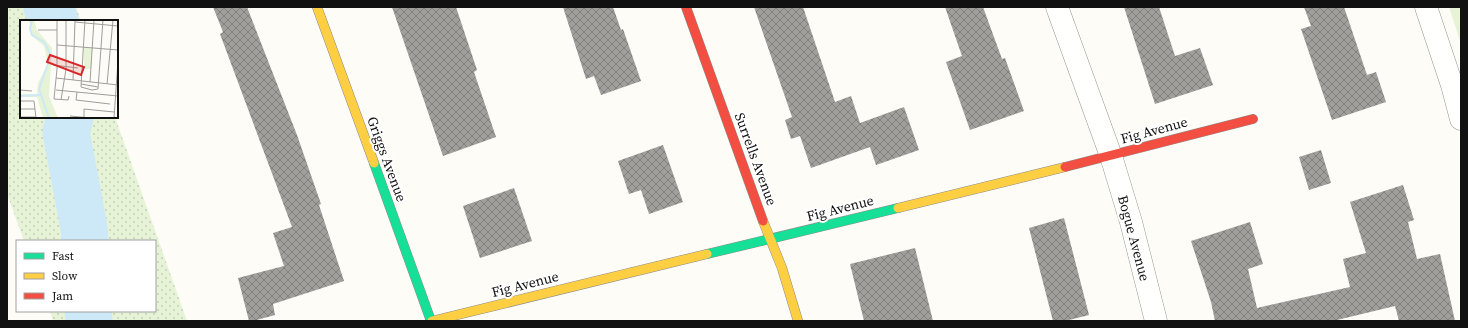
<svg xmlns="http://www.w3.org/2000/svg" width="1468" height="328" font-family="'Source Serif 4',serif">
<defs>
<pattern id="grass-dots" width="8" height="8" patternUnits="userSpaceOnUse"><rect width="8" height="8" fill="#e7f3d7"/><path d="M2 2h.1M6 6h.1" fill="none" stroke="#c5cfb8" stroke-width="1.8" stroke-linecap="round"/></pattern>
<pattern id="building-cross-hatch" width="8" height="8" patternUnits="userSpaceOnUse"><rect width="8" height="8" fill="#a19f9c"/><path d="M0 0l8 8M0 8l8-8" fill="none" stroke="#82807e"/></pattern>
</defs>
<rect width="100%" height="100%" fill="#fdfcf7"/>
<path fill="url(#grass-dots)" d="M 7,7 L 76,7 L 81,21 L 21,21 L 21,117 L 115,117 L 187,321 L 53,321 L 50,311 L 155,311 L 155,241 L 24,241 L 7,194 Z"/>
<path fill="#e7f3d7" d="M 1449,7 L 1461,7 L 1461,44 Z"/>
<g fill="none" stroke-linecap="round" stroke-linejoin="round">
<path stroke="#cde8f7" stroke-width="47" d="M 47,7 L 55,21
M 70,117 L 66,132 L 84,228 L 85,241
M 88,311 L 89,321"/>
</g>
<path fill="url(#building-cross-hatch)" d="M 213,7 L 247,7 L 297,135 L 321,204 L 319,205 L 344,281 L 273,304 L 275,315 L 253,321 L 249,321 L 238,278 L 284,266 L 273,233 L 292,227 L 220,34 L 223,32 Z
M 392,7 L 456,7 L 477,70 L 474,72 L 496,137 L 443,156 Z
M 563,7 L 613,7 L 621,30 L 623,29 L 641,81 L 601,95 L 594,76 L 586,79 Z
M 754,7 L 803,7 L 835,102 L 851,96 L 860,123 L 904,107 L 919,150 L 876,165 L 870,147 L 811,168 L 800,136 L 791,139 L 785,120 L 792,117 Z
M 945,7 L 983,7 L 1002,59 L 1005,58 L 1024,111 L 970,130 L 946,62 L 962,56 Z
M 1124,7 L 1159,7 L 1175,56 L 1200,48 L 1213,85 L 1155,104 Z
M 1304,7 L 1344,7 L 1367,75 L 1376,72 L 1386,102 L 1332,120 L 1301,29 L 1311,26 Z
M 663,145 L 683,202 L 649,214 L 641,190 L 629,194 L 618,161 Z
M 1321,150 L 1331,183 L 1309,190 L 1299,157 Z
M 1403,185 L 1414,220 L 1408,222 L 1417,259 L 1440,254 L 1455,321 L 1399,321 L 1395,306 L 1333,321 L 1215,321 L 1211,302 L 1191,241 L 1250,222 L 1263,264 L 1248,269 L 1257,308 L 1350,287 L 1343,259 L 1366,253 L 1350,202 Z
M 514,188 L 532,241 L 480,258 L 463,206 Z
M 1064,218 L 1089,315 L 1065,321 L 1053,321 L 1029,228 Z
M 915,248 L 933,321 L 864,321 L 850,264 Z"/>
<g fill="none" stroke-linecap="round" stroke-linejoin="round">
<g stroke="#979795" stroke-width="23">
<path id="street" d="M 1057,7 L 1111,156 L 1131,222 L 1156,321
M 1426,7 L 1452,85 L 1461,119"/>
</g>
<g stroke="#8e8d8b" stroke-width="10">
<path id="fast" d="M 374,163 L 431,321
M 707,254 L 898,208"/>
</g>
<g stroke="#8e8d8b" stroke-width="10">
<path id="slow" d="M 317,7 L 374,163
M 898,208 L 1065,167
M 763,221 L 782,268 L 798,321
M 432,321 L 707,254"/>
</g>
<g stroke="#8e8d8b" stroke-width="10">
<path id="jam" d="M 686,7 L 763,221
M 1065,167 L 1253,119"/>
</g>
<use href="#street" stroke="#fffffe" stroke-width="22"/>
<use href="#fast" stroke="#16e098" stroke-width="9"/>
<use href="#slow" stroke="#ffcf43" stroke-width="9"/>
<use href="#jam" stroke="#f24e42" stroke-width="9"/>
</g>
<g text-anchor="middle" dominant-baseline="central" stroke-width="4" stroke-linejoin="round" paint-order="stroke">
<g font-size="14" fill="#111" stroke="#fff">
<text transform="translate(1154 130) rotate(-15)">Fig Avenue</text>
<text transform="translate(387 159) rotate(70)">Griggs Avenue</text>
<text transform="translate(756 159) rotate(70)">Surrells Avenue</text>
<text transform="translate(840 208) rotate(-14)">Fig Avenue</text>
<text transform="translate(1134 238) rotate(75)">Bogue Avenue</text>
<text transform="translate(525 284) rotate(-14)">Fig Avenue</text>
</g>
</g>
<g transform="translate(20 20)">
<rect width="98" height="98" fill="#fdfcf7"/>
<path d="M 9,0 L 14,0 L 17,10 L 32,28 L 29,76 L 38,98 L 23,98 L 17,77 L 0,77 L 0,74 L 17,74 L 18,63 L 28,44 L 24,26 L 12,16 Z" fill="#e7f3d7"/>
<path d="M 64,27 L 72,28 L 71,49 L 64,49 Z" fill="#e7f3d7"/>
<path fill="none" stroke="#cde8f7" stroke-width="2" d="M 12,0 L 10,9 L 12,15 L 24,22 L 31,35 L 19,69 L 29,98M 0,76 L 22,75"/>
<path fill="none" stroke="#9f9e9b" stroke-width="1" d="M 37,0 L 37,49 L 34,79 L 48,80 L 49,76M 65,0 L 61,67 L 72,70 L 78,69 L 83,0M 55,2 L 98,6M 18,10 L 37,10M 37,25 L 98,30M 33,45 L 58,48M 36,58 L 98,65M 53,60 L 55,0M 70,62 L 74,0M 61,64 L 78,67M 87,64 L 93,0M 0,70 L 12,71M 36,70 L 98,76M 57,72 L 56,80 L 90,84M 41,80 L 46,49 L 46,0M 0,81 L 14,81 L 16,98M 0,89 L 15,89M 50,96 L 71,98M 0,97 L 16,97M 64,97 L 64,89 L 94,92M 94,98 L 98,41"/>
<path fill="#d62828" fill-opacity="0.15" stroke="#d62828" stroke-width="2" d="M 30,35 L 64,47 L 61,55 L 27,42 Z"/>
<rect width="98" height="98" fill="none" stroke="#111" stroke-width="2"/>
</g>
<rect width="1468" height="328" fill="none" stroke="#111111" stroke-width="16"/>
<rect x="16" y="240" width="140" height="72" fill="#ffffff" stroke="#a0a0a0"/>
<rect x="24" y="253" width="20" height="6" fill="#16e098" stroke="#a0a0a0"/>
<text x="52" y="260" font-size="12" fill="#111111">Fast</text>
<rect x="24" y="273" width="20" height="6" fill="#ffcf43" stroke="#a0a0a0"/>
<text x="52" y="280" font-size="12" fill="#111111">Slow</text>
<rect x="24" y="293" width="20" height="6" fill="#f24e42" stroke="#a0a0a0"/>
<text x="52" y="300" font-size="12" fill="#111111">Jam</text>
</svg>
